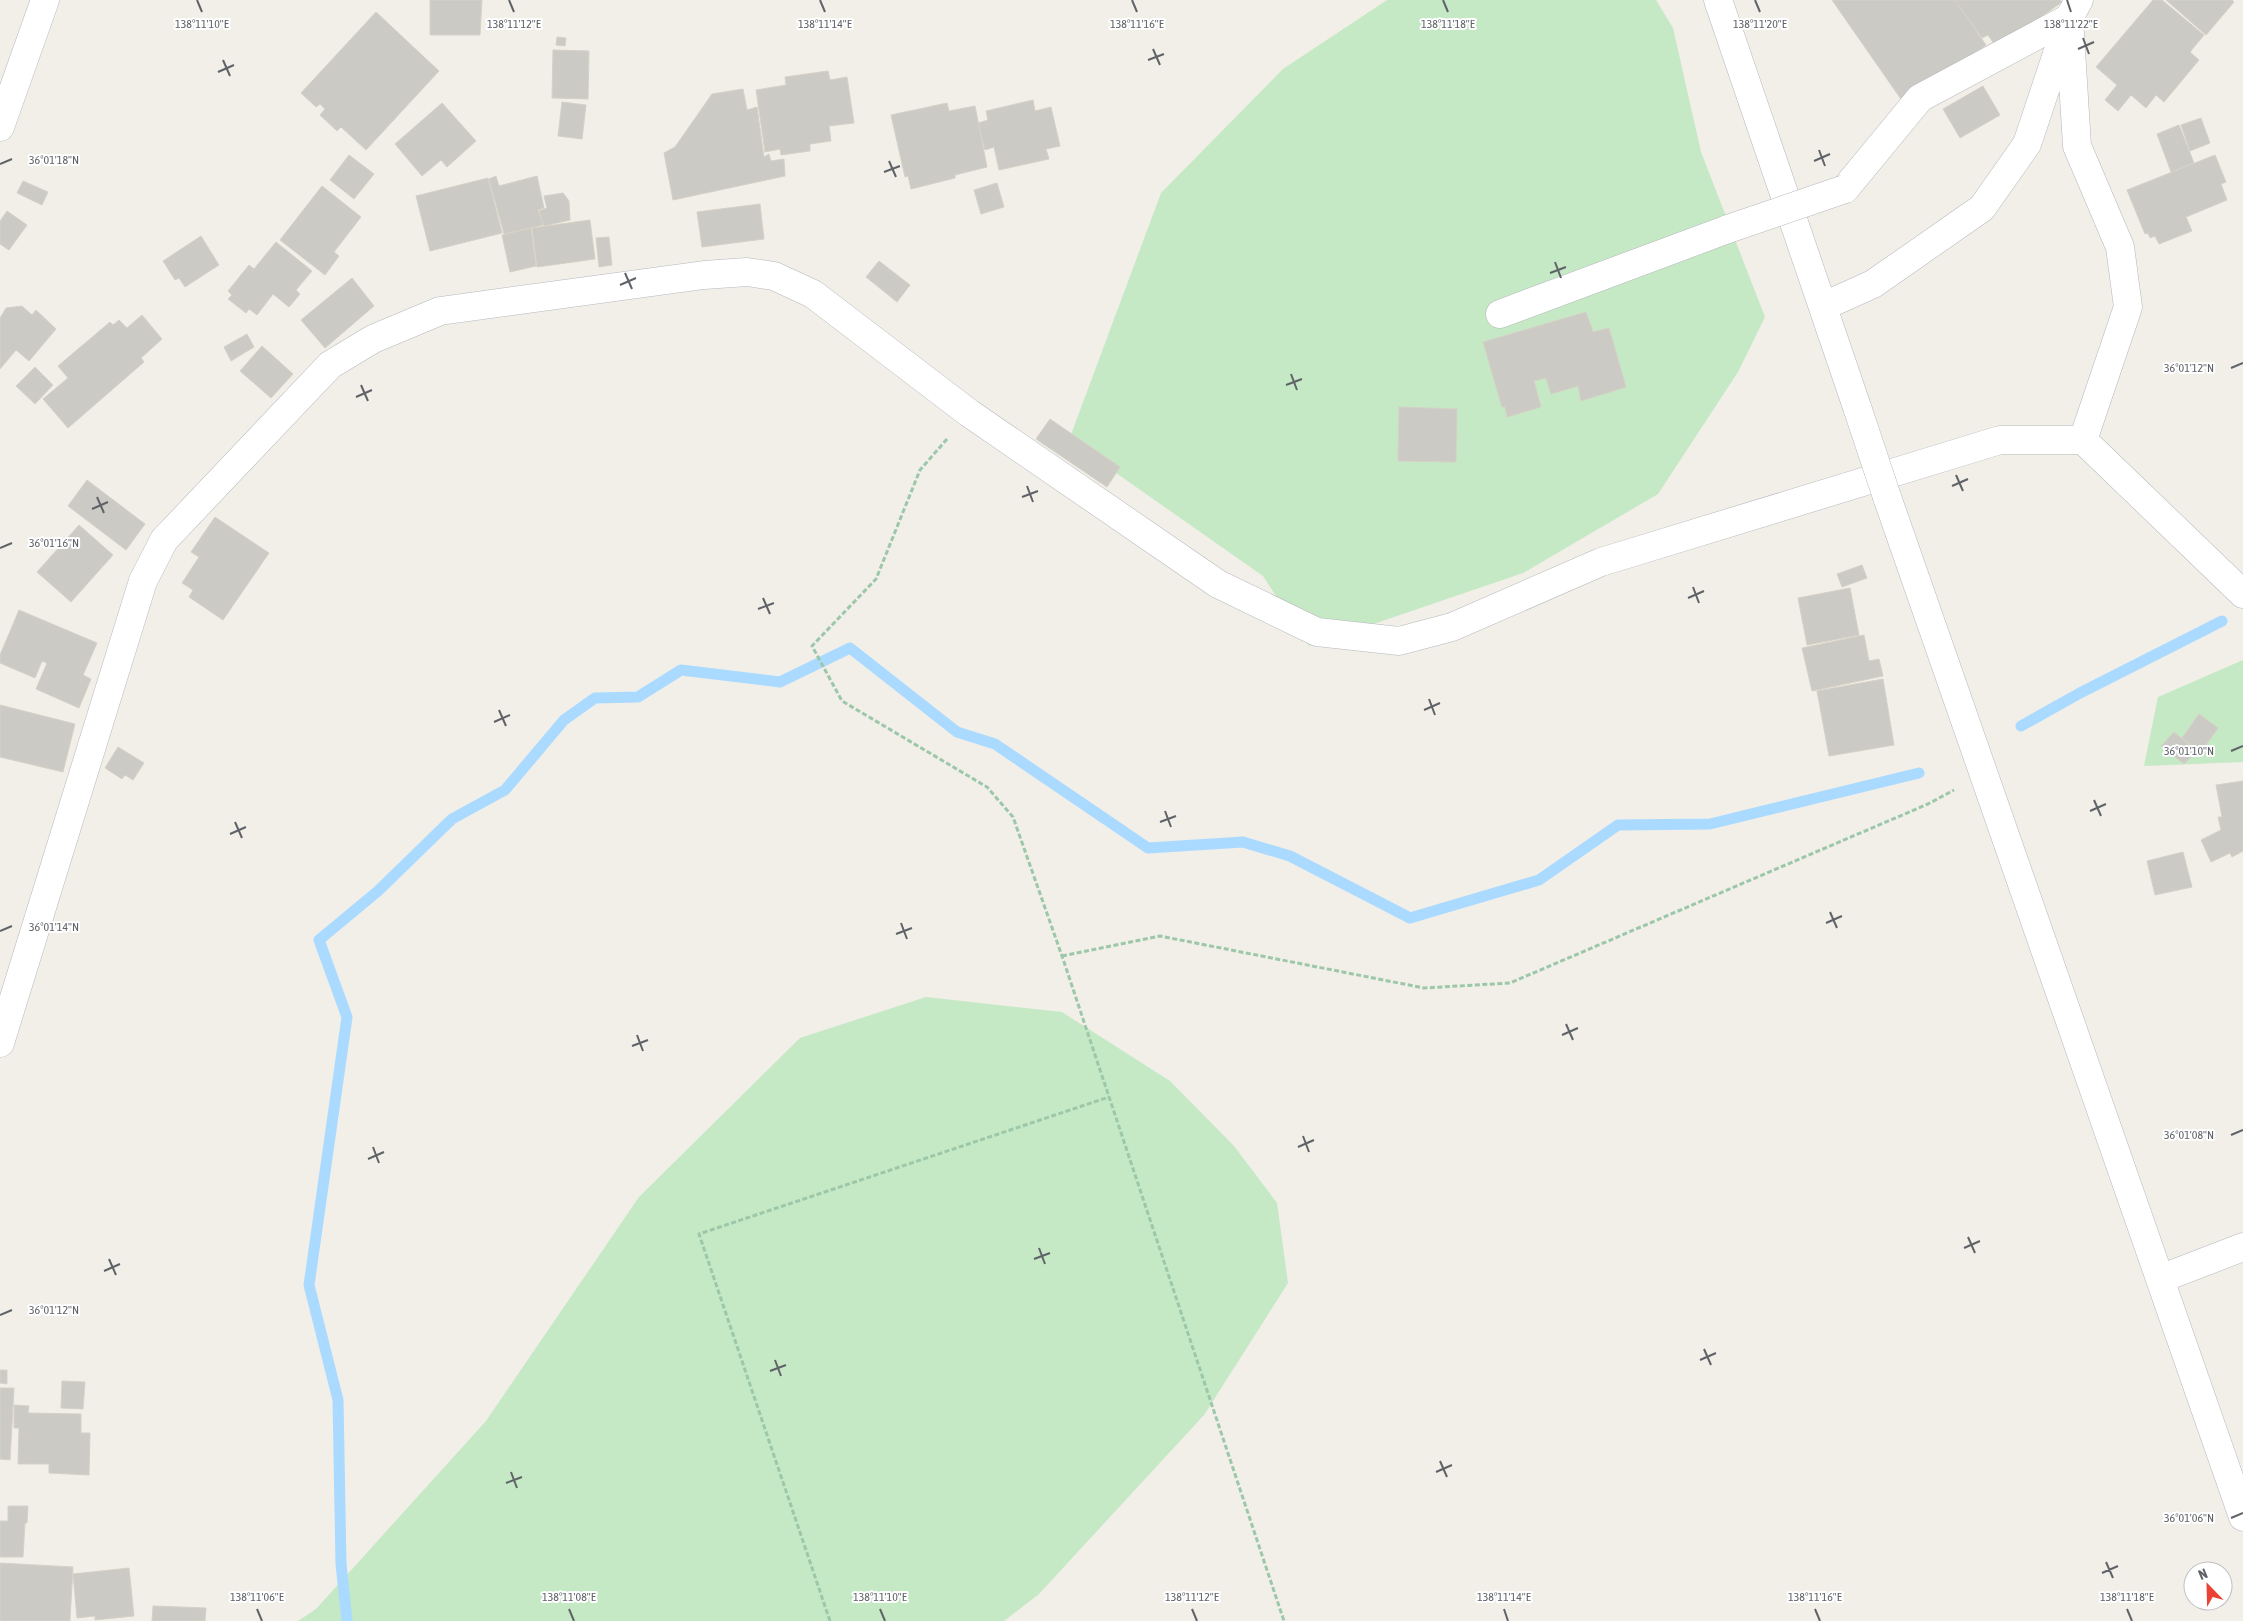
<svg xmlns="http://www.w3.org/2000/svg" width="2243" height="1621" font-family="'Asap Condensed',sans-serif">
<rect width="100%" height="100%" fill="#f1efe8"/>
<path fill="#c5e8c5" d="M 1387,0 L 1656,0 L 1673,28 L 1701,152 L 1765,317 L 1738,372 L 1658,494 L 1523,573 L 1309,646 L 1263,576 L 1069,440 L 1161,193 L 1283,69 Z
M 2243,660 L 2243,762 L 2144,766 L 2158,697 Z
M 926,997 L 1062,1012 L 1170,1081 L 1234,1146 L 1277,1203 L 1288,1283 L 1204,1415 L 1039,1594 L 1004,1621 L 298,1621 L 316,1609 L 486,1421 L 639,1197 L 800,1038 Z"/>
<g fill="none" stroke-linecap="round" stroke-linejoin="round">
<path stroke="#aadaff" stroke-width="11" d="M 2021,726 L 2080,693 L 2222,621
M 347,1621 L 341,1564 L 338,1400 L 309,1285 L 347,1017 L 319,940 L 378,891 L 452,819 L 505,790 L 564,720 L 595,698 L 638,697 L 681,670 L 780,682 L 850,648 L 957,732 L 995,744 L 1148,848 L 1243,842 L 1290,856 L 1410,918 L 1539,880 L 1618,825 L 1710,824 L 1919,773"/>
</g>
<path fill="#cccac5" stroke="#d6d1c6" d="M 430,0 L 482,0 L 480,35 L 430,35 Z
M 1832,0 L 1955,0 L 1986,45 L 1903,102 Z
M 1955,0 L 2060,0 L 2062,2 L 1997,48 L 1988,35 L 1982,38 Z
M 2153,0 L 2162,0 L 2204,35 L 2190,52 L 2199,60 L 2164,102 L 2156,95 L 2146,108 L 2131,95 L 2118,111 L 2105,100 L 2117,85 L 2096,67 Z
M 2166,0 L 2232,0 L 2234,2 L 2206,35 Z
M 376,12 L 439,71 L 366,150 L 341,127 L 337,131 L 320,115 L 325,109 L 320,104 L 316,107 L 301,93 Z
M 557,37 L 566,38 L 565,46 L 556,45 Z
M 553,50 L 589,51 L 588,99 L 552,98 Z
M 828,71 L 830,80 L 847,77 L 854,123 L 829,126 L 831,141 L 810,144 L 810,151 L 781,155 L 780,149 L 765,152 L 756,90 L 786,85 L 785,77 Z
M 1983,86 L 2000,115 L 1960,138 L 1943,109 Z
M 743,89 L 747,110 L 757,107 L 764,157 L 769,154 L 771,161 L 784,159 L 785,176 L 673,200 L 664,153 L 675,147 L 712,94 Z
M 1033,100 L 1035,111 L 1051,107 L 1060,146 L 1046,149 L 1049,159 L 999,170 L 994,147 L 985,150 L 978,123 L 988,120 L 986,111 Z
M 562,102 L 586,105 L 582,139 L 558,136 Z
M 442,103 L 476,141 L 447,167 L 441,160 L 422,176 L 395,144 Z
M 947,103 L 949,111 L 975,106 L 987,167 L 955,175 L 955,178 L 911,189 L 908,176 L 905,177 L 891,115 Z
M 2201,118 L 2210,143 L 2190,151 L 2181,125 Z
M 2179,125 L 2194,163 L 2171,172 L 2157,134 Z
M 349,155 L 374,174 L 354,199 L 330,180 Z
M 2215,155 L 2226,182 L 2221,184 L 2227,200 L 2186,217 L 2192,231 L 2159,244 L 2155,236 L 2150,238 L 2148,233 L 2145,234 L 2127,190 Z
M 496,176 L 499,186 L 537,176 L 544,208 L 538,210 L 543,225 L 504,234 L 489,179 Z
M 488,178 L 502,233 L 430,251 L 416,196 Z
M 23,181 L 48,192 L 42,205 L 17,193 Z
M 997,183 L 1004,207 L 981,214 L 974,190 Z
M 322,186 L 361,217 L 334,252 L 339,256 L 325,275 L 280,240 Z
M 563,193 L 569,201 L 570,220 L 544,226 L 539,211 L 547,208 L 544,196 Z
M 760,204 L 764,239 L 702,247 L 697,212 Z
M 7,211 L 27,225 L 9,250 L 0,244 L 0,221 Z
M 590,220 L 595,259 L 537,267 L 532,228 Z
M 531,228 L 536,266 L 510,272 L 502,235 Z
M 201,236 L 219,265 L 185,287 L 179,278 L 175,280 L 163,261 Z
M 609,237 L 612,265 L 599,267 L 596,238 Z
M 276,242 L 312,271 L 296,290 L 300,294 L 289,307 L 273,294 L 257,315 L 249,309 L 246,313 L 228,299 L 232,295 L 228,291 L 249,265 L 254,269 Z
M 879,261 L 910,285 L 897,302 L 866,277 Z
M 352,278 L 374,306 L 325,348 L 301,320 Z
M 22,306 L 32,315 L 36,310 L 56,329 L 29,361 L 16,350 L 0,369 L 0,318 L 6,308 Z
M 1586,312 L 1593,332 L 1609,328 L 1626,387 L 1581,401 L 1578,386 L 1551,394 L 1546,378 L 1534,381 L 1541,407 L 1507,417 L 1505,407 L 1502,407 L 1483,342 Z
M 142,315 L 162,339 L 141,358 L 144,362 L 68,428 L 43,399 L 68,378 L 58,366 L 110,322 L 113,325 L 119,320 L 127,328 Z
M 247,334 L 254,347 L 231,361 L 224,347 Z
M 262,346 L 293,374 L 271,398 L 240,371 Z
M 35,367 L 53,385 L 35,404 L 16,386 Z
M 1399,407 L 1457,409 L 1456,462 L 1398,461 Z
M 1050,419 L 1120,467 L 1107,487 L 1036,439 Z
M 87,480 L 145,524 L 126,550 L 68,506 Z
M 215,517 L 269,553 L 223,620 L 189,597 L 193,590 L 182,583 L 199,557 L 191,552 Z
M 79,525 L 113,555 L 71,602 L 37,572 Z
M 1862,565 L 1867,578 L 1842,587 L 1837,574 Z
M 1850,588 L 1859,635 L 1807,645 L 1798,598 Z
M 19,610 L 97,643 L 83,675 L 91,679 L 79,708 L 36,689 L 47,663 L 42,661 L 35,678 L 0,663 L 0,655 Z
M 1864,635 L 1869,661 L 1879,659 L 1883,676 L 1812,691 L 1802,648 Z
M 1883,679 L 1894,745 L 1829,756 L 1817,691 Z
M 0,705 L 75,724 L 63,772 L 0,757 Z
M 2199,714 L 2218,728 L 2201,752 L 2182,738 Z
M 2174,732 L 2197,751 L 2184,764 L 2161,746 Z
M 118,747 L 144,763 L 133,780 L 125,775 L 122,779 L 105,768 Z
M 2243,781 L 2243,851 L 2232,857 L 2230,853 L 2211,862 L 2201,840 L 2221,830 L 2218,817 L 2222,817 L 2216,785 Z
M 2183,852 L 2192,887 L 2155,895 L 2147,861 Z
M 0,1370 L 7,1370 L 7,1384 L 0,1383 Z
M 62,1381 L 85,1382 L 83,1409 L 61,1408 Z
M 0,1388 L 14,1388 L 10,1460 L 0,1459 Z
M 14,1405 L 29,1406 L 28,1413 L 81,1414 L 81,1433 L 90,1433 L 89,1475 L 49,1473 L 49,1464 L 18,1464 L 19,1428 L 14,1428 Z
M 8,1506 L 28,1506 L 27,1523 L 25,1523 L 23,1557 L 0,1557 L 0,1521 L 8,1521 Z
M 0,1563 L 73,1567 L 70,1621 L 0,1621 Z
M 129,1568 L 134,1616 L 95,1620 L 95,1616 L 77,1618 L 73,1574 Z
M 153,1606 L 206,1608 L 205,1621 L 152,1621 Z"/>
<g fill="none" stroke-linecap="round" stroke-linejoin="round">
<g stroke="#b5b8bc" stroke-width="29">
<path id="minor" d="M 1718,0 L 1858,410
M 2069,18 L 2077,146 L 2120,247 L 2128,307 L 2083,440
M 0,127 L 45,0
M 1845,189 L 1920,98 L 2069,18
M 1824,306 L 1873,284 L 1982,208 L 2027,144 L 2069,18 L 2079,0
M 1500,314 L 1728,229
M 1887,497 L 2243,1517
M 0,1043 L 143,581 L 164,540 L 330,365 L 373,339 L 440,311 L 704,275 L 747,272 L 774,276 L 813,294 L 969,413 L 1218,584 L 1317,632 L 1399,641 L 1452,627 L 1601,562 L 2000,440 L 2083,440 L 2243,594
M 2160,1279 L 2243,1247"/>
</g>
<path stroke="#9cc7a9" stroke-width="3" stroke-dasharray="5 2.5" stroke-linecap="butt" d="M 947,439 L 920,470 L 876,579 L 812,646 L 842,701 L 987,787 L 1013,817 L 1062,956 L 1284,1621
M 1062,956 L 1160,936 L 1424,988 L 1510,983 L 1928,804 L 1954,790
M 830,1621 L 699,1234 L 1109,1097"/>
<use href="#minor" stroke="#fff" stroke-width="28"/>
<g stroke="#b5b8bc" stroke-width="29" stroke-linecap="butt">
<path id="minor-bridge" d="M 1728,229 L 1845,189
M 1858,410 L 1887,497"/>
</g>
<use href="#minor-bridge" stroke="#fff" stroke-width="28"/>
</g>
<path fill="none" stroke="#5f6368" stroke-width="2" d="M 197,0 L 202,12M 509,0 L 514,12M 820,0 L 825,12M 1132,0 L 1137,12M 1443,0 L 1448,12M 1755,0 L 1760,12M 2067,0 L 2071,12M 2083,38 L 2089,54M 1153,49 L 1160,65M 2078,49 L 2094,42M 223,60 L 230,76M 1148,60 L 1164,54M 218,72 L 234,65M 1819,150 L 1825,166M 889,161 L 896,177M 1814,161 L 1830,154M 0,164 L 12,159M 884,172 L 900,166M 1555,262 L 1561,278M 625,273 L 632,289M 1550,273 L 1566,267M 620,285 L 636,278M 2231,368 L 2243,363M 1291,374 L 1297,390M 361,385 L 368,401M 1286,385 L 1302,379M 356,397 L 372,390M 1956,475 L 1963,491M 1027,486 L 1033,502M 1952,486 L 1968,479M 97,497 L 104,513M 1022,497 L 1038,491M 92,509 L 108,502M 0,548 L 12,543M 1693,587 L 1699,603M 763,598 L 770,614M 1688,598 L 1704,591M 758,609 L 774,603M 1429,699 L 1435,715M 499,710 L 506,726M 1424,710 L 1440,703M 494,722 L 510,715M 2231,751 L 2243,746M 2094,800 L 2101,816M 1165,811 L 1171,827M 2090,811 L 2106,804M 235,822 L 242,838M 1160,822 L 1176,816M 230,834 L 246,827M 1830,912 L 1837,928M 901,923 L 907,939M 1826,923 L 1842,916M 0,931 L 12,926M 896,934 L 912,928M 1566,1024 L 1573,1040M 637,1035 L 643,1051M 1562,1035 L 1578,1028M 632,1046 L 648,1040M 2231,1135 L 2243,1130M 1303,1136 L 1309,1152M 373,1147 L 379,1163M 1298,1147 L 1314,1140M 368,1159 L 384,1152M 1968,1237 L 1975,1253M 1039,1248 L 1045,1264M 1964,1248 L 1980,1241M 109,1259 L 116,1275M 1034,1259 L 1050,1253M 104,1271 L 120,1264M 0,1315 L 12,1310M 1704,1349 L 1711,1365M 775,1360 L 781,1376M 1700,1360 L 1716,1353M 770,1371 L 786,1365M 1440,1461 L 1447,1477M 511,1472 L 517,1488M 1436,1472 L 1452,1465M 506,1483 L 522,1477M 2231,1518 L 2243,1513M 2106,1562 L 2113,1578M 2102,1573 L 2118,1566M 257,1609 L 262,1621M 569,1609 L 574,1621M 880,1609 L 885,1621M 1192,1609 L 1197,1621M 1504,1609 L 1508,1621M 1815,1609 L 1820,1621M 2127,1609 L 2132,1621"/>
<g font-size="12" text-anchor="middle" fill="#5f6368" stroke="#fff" stroke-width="4" stroke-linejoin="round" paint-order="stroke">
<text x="202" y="28">138°11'10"E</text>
<text x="514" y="28">138°11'12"E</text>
<text x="825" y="28">138°11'14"E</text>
<text x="1137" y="28">138°11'16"E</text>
<text x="1448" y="28">138°11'18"E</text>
<text x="1760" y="28">138°11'20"E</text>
<text x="2071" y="28">138°11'22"E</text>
<text x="54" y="164">36°01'18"N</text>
<text x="2189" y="372">36°01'12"N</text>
<text x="54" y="547">36°01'16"N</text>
<text x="2189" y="755">36°01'10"N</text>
<text x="54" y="931">36°01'14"N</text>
<text x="2189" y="1139">36°01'08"N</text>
<text x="54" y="1314">36°01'12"N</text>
<text x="2189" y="1522">36°01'06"N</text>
<text x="257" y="1601">138°11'06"E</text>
<text x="569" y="1601">138°11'08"E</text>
<text x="880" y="1601">138°11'10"E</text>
<text x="1192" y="1601">138°11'12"E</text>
<text x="1504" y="1601">138°11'14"E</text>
<text x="1815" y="1601">138°11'16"E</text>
<text x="2127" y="1601">138°11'18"E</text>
</g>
<g transform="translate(2208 1586) rotate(337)"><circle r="24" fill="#ffffff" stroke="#bfc1c3"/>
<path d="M0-4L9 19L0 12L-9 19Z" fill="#ea4335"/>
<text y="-8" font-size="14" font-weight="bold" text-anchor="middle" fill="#5f6368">N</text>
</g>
</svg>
